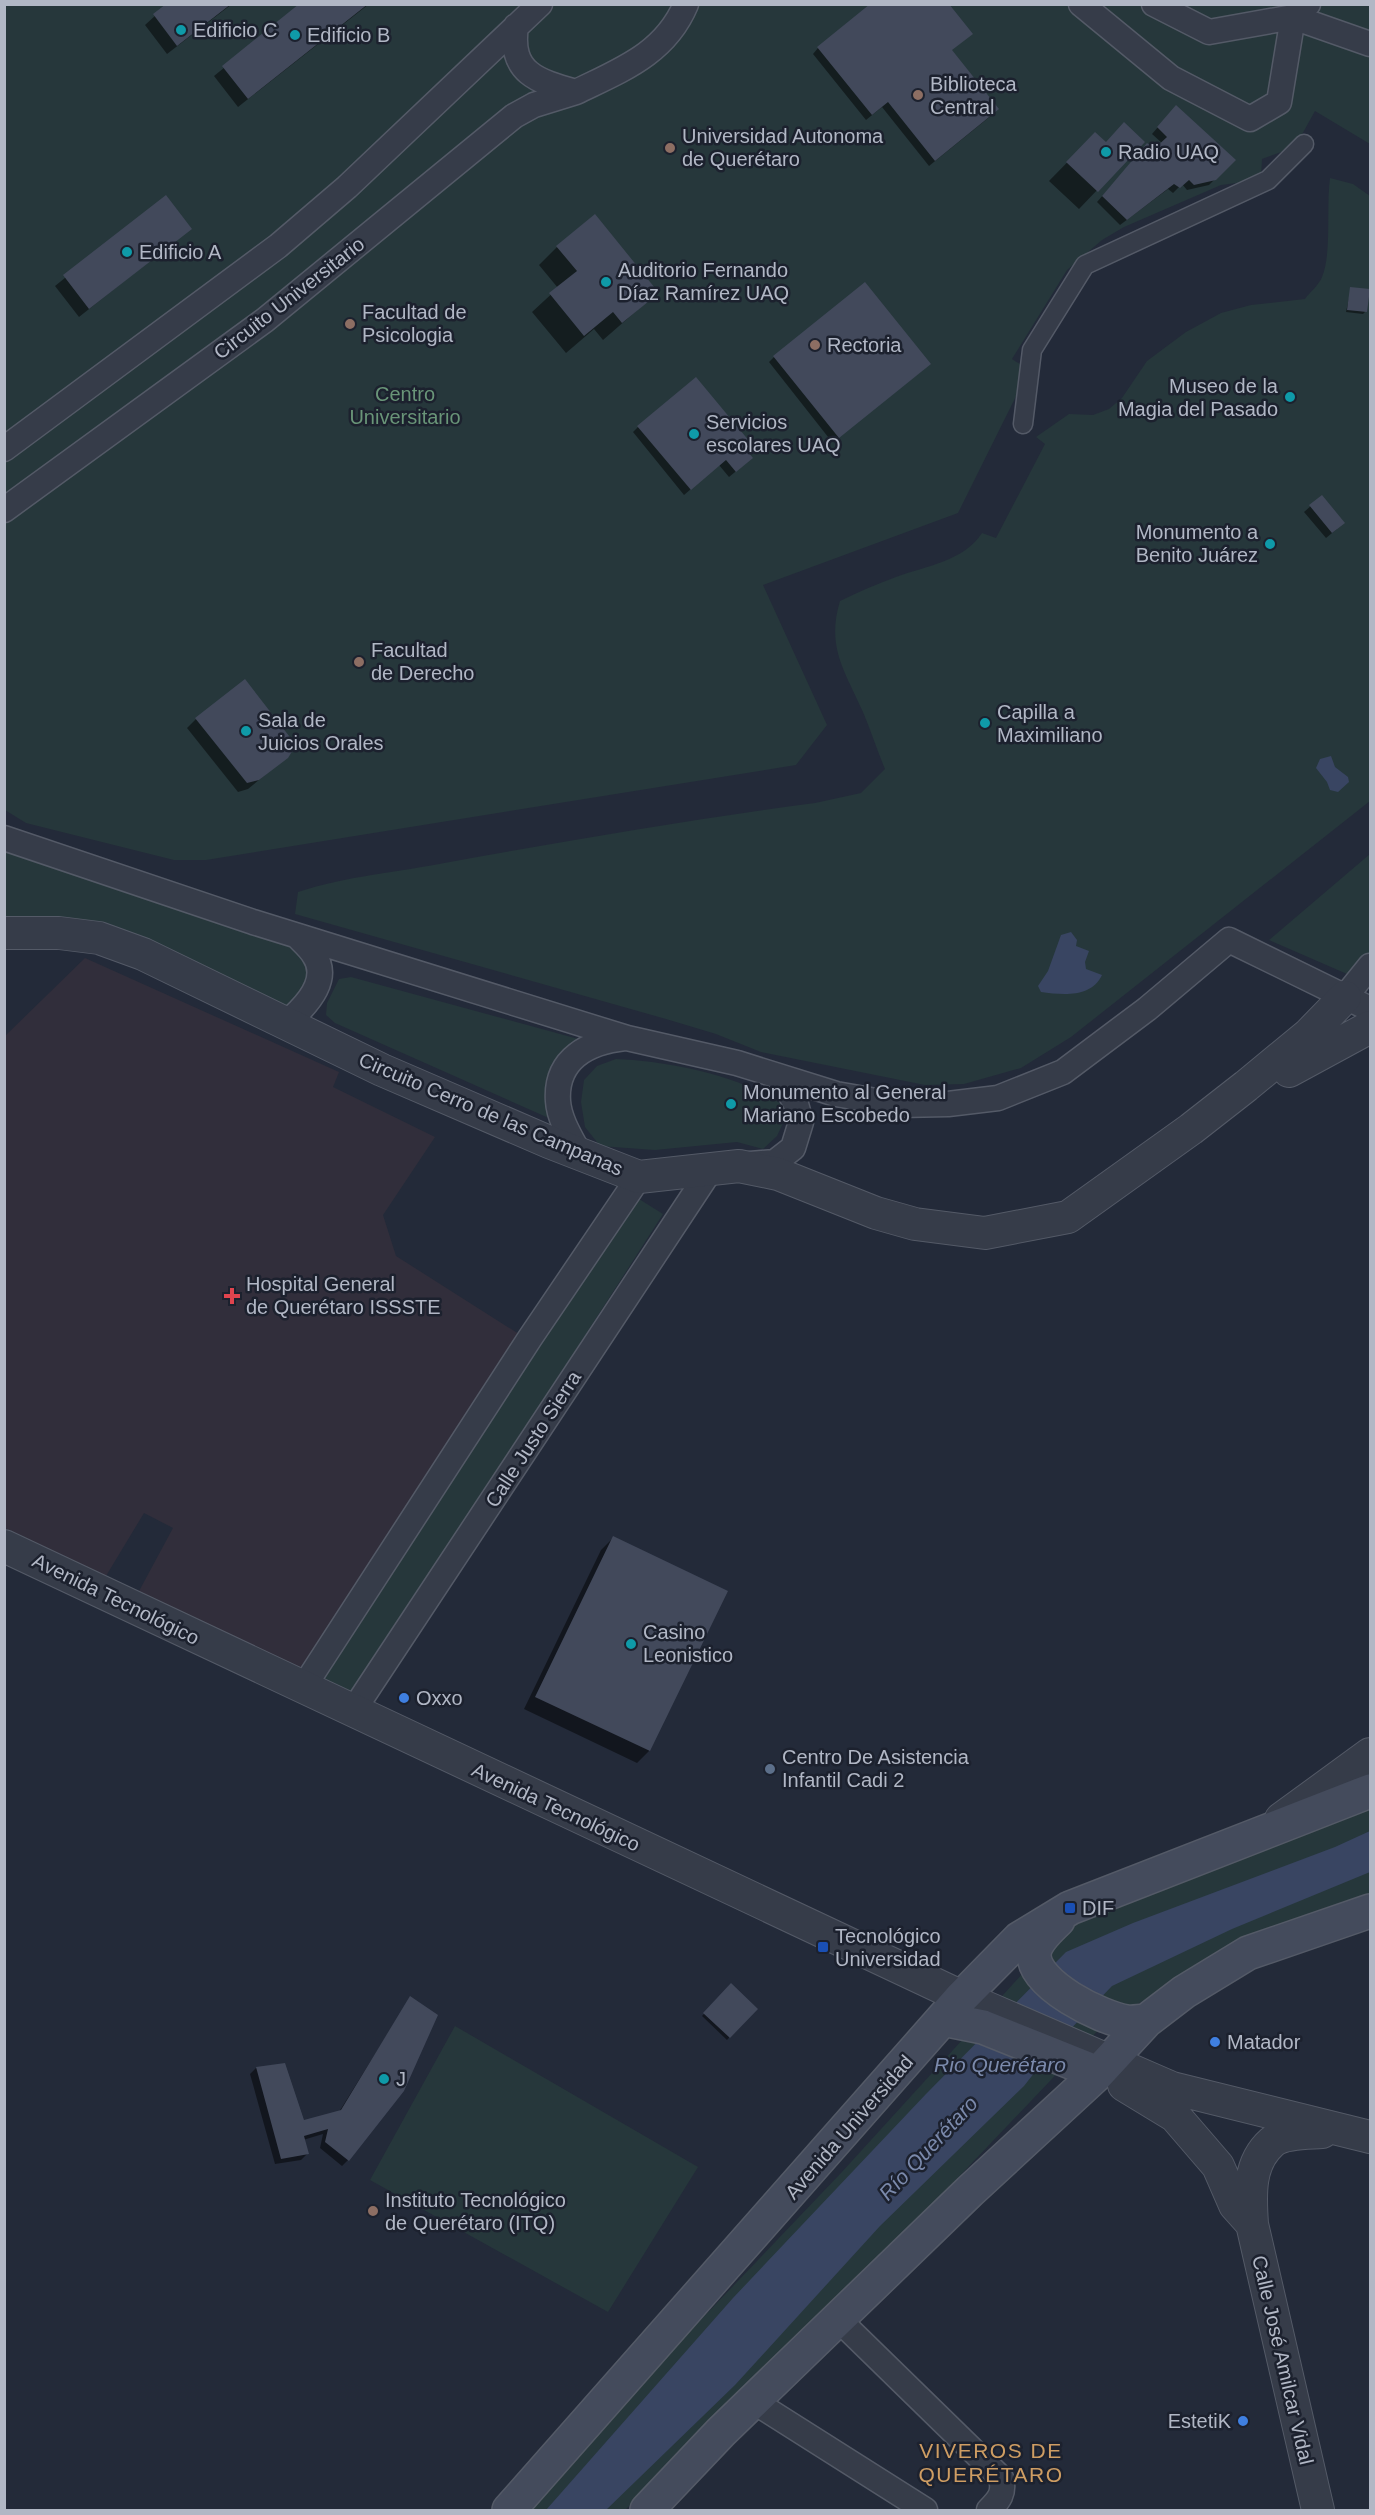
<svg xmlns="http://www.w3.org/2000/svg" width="1375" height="2515" font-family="Helvetica,sans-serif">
<rect width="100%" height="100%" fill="#232a39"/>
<path fill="#312e3b" d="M 85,958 L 339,1072 L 333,1087 L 435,1137 L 383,1215 L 396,1256 L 522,1336 L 304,1674 L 138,1593 L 173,1528 L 144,1513 L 106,1576 L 5,1528 L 4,1037 Z"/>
<path fill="#26373b" d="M 4,5 L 1370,5 L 1370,144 L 1315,111 L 1295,147 L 1262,159 L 1261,177 L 1252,181 L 1221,185 L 1124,227 L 1102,240 L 1067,270 L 1012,359 L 1029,370 L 958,513 L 763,585 L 827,725 L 796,765 L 206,860 L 174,860 L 26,823 L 5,810 Z
M 1330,178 L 1353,184 L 1370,196 L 1370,801 L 1071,1037 L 1021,1068 L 964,1084 L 925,1085 L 761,1052 L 716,1034 L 666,1019 L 295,914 L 298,892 C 346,876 400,872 450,862 C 571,840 693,819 815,803 L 861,793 L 885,769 C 877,750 871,731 863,712 C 845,671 826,647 840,601 C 858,592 877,584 896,577 C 926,566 964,561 982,533 L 996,538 L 1045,444 L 1036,437 L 1069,414 L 1093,415 L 1109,409 L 1122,398 L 1147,361 L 1186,332 L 1221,313 L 1251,305 L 1305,299 C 1310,292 1319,285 1322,277 C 1332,253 1326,207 1330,178 Z
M 5,838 L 213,909 L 316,957 L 297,1013 L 143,954 L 5,933 Z
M 1370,854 L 1370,984 L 1269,940 Z
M 351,977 L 582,1040 C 559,1067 535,1081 551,1119 L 335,1023 L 326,1015 L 327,1003 L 339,979 Z
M 616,1059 C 667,1061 739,1075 781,1104 L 785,1119 L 777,1136 L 763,1149 L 737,1142 L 655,1150 L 600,1146 L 585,1127 L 581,1102 L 584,1080 L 597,1066 Z
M 631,1194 L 663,1214 L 349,1703 L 317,1682 Z
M 1370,1804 L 1370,1900 L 1254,1939 L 1107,2021 L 913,2225 L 704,2436 L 625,2510 L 527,2510 L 651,2372 L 841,2173 L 1065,1927 Z
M 455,2026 L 698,2167 L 608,2312 L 370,2180 Z"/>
<path fill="#394562" d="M 1331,756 L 1335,767 L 1348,777 L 1349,782 L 1338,792 L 1330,790 L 1327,782 L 1316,768 L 1320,759 Z
M 1071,932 L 1077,940 L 1076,946 L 1089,951 L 1085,962 L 1086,969 L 1102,975 C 1091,998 1063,995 1041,992 L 1038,986 L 1048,971 L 1061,935 Z
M 1370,1831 L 1370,1872 L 1232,1929 L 1112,1986 L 1060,2040 L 1024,2086 L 880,2226 L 735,2385 L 606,2510 L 546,2510 L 733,2298 L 926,2094 L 1066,1952 L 1133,1923 L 1335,1847 Z"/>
<path fill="#0007" d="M 168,4 L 232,4 L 167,54 L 145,25 Z
M 302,4 L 369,4 L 238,107 L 214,76 Z
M 818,48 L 951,51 L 992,115 L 929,166 L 882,107 L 866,120 L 813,54 Z
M 1170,113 L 1234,160 L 1209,185 L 1187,190 L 1182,184 L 1173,193 L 1168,189 L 1120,225 L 1097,202 L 1147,145 L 1154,151 L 1162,143 L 1152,134 Z
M 1095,134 L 1105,143 L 1143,142 L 1079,209 L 1049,181 Z
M 165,197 L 190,229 L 79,317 L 55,286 Z
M 557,247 L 657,293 L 603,340 L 594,329 L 566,353 L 532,312 L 558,288 L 539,265 Z
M 1351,289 L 1365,312 L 1363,314 L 1346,312 Z
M 774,357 L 923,370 L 832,442 L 769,362 Z
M 638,427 L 743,447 L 746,463 L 729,477 L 719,465 L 684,495 L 633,432 Z
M 1321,497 L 1337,529 L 1326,538 L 1304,512 Z
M 196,719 L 287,757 L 248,789 L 238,792 L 187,728 Z
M 613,1538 L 726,1591 L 649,1751 L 637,1763 L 524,1709 L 601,1550 Z
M 731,1986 L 756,2009 L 727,2040 L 702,2016 Z
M 410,1998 L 348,2160 L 342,2166 L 320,2148 L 323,2134 L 303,2140 L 307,2154 L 301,2160 L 275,2164 L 250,2074 L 256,2068 L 284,2064 L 303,2122 L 339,2112 Z"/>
<path fill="#42495b" d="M 166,4 L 231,4 L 177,46 L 153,14 Z
M 299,4 L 368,4 L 248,99 L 222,66 Z
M 870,4 L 949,4 L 973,34 L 952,50 L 999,109 L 935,161 L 888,102 L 872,115 L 817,47 Z
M 1176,105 L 1236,160 L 1216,180 L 1194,185 L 1189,180 L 1180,188 L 1174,184 L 1127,220 L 1102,196 L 1147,143 L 1154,149 L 1167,137 L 1157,127 Z
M 1124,122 L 1145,142 L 1098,192 L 1066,162 L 1095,132 L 1106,142 Z
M 166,195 L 192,229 L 89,309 L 63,275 Z
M 595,214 L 659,293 L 622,323 L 613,312 L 584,336 L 549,293 L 577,271 L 556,246 Z
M 865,282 L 931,364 L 839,438 L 773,356 Z
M 1350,287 L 1370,289 L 1367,312 L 1347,310 Z
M 696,377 L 750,442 L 744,447 L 753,458 L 736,472 L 726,460 L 691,490 L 637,426 Z
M 1322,495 L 1345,523 L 1332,533 L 1309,505 Z
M 245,679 L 296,745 L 288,758 L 259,780 L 247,783 L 195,718 Z
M 613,1536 L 728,1591 L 650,1751 L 535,1697 Z
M 731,1983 L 758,2009 L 730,2038 L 703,2013 Z
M 410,1996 L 438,2015 L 404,2091 L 349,2161 L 325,2142 L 328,2129 L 304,2136 L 309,2154 L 281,2159 L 256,2067 L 285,2063 L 304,2120 L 341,2110 Z"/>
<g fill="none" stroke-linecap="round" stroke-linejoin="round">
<g stroke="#545a67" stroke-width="21">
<path id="pedestrian" d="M 1023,424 L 1032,350 L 1085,265 L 1268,180 L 1304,144"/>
</g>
<g stroke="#545a67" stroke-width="27">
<path id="minor" d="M 1081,4 L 1171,78 L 1250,119 L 1279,102 L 1293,17 L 1308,4
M 1154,4 L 1209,32 L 1293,17 L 1370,44
M 516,26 C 509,73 537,81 576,92 C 621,70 665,54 686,4
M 4,449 L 278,246 L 347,187 L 540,4
M 4,510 L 265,320 L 514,116 L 534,105 L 576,92
M 4,838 L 253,922 L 627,1038 L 737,1063 L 836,1094 L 899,1105 L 948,1104 L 998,1098 L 1063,1072 L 1147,1009 L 1229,940 L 1370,1009
M 1345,997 L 1370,966
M 285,1024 C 303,1009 332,981 314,955 C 310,948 304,943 298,937
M 579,1153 C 571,1138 559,1119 558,1101 C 555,1058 589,1042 625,1038
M 750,1164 L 775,1162 L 793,1148 L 801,1122 L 796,1104 L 781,1078
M 303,1688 L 530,1338 L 639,1177
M 353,1711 L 713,1166
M 838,2319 L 1001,2478 C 1005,2493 999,2500 989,2510
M 753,2401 L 925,2510"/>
</g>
<g stroke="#545a67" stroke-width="34">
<path id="tertiary" d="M 4,933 L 59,933 L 99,938 L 143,954 L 382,1070 L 549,1142 L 639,1177 L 739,1166 L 778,1174 L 876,1213 L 915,1224 L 985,1233 L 1068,1217 L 1191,1129 L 1246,1086 L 1309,1034 L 1345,997
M 1289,1071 L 1370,1027
M 4,1546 L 962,1997 L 1172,2088 L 1370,2137
M 1281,1819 L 1370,1754
M 1124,2085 L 1175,2116 L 1218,2166 L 1235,2205 L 1252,2224 L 1318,2510
M 1252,2224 C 1250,2195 1248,2163 1272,2142 C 1283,2132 1308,2133 1322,2132"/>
</g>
<g stroke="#545a67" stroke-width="36">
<path id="secondary" d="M 1058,1920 C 1049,1929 1035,1941 1034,1954 C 1033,1985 1101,2018 1127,2022 C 1133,2023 1140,2021 1146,2021
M 943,2019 L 983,2027 L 1098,2073
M 509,2510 L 962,1997 L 1019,1939 L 1070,1908 L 1370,1791
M 647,2510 L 721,2432 L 970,2191 L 1098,2073 L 1146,2021 L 1184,1992 L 1248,1953 L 1370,1911"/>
</g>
<use href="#pedestrian" stroke="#363c49" stroke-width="18"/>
<use href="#minor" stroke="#363c49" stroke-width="24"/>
<use href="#tertiary" stroke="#363c49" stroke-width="32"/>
<use href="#secondary" stroke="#444b5c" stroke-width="33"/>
</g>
<g fill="#0f9aa8" stroke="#1c212e" stroke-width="2">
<circle cx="181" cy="30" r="6"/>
<circle cx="295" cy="35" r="6"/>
<circle cx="1106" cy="152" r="6"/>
<circle cx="127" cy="252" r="6"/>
<circle cx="606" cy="282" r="6"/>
<circle cx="1290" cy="397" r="6"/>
<circle cx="694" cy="434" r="6"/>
<circle cx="1270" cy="544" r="6"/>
<circle cx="985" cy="723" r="6"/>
<circle cx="246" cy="731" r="6"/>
<circle cx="731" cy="1104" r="6"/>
<circle cx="631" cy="1644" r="6"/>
<circle cx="384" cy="2079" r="6"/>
</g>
<g fill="#8d6e63" stroke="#1c212e" stroke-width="2">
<circle cx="918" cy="95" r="6"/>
<circle cx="670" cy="148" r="6"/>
<circle cx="350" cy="324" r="6"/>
<circle cx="815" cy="345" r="6"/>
<circle cx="359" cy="662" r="6"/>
<circle cx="373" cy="2211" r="6"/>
</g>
<path fill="#e0444e" stroke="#1c212e" stroke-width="2" d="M229 1287h6v6h6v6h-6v6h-6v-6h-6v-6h6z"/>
<g fill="#3f7fe0" stroke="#1c212e" stroke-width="2">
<circle cx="404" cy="1698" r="6"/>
<circle cx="1215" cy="2042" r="6"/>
<circle cx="1243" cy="2421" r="6"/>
</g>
<circle fill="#5c6f8a" stroke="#1c212e" stroke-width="2" cx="770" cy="1769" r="6"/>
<g fill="#1a4fb4" stroke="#1c212e" stroke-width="2">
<rect x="1064" y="1902" width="12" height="12" rx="3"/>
<rect x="817" y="1941" width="12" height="12" rx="3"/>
</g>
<g text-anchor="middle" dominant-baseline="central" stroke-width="5" stroke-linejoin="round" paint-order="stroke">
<g font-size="20" fill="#b1b7c5" stroke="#1c212e" text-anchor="start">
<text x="193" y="30">Edificio C</text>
<text x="307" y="35">Edificio B</text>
<text x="930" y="84">Biblioteca<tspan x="930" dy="23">Central</tspan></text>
<text x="682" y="136">Universidad Autonoma<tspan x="682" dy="23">de Querétaro</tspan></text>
<text x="1118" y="152">Radio UAQ</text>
<text x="139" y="252">Edificio A</text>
<text x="618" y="270">Auditorio Fernando<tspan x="618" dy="23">Díaz Ramírez UAQ</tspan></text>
<text x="362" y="312">Facultad de<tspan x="362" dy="23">Psicologia</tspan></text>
<text x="827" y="345">Rectoria</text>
<text x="1278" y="386" text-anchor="end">Museo de la<tspan x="1278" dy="23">Magia del Pasado</tspan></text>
<text x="706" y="422">Servicios<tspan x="706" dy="23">escolares UAQ</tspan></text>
<text x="1258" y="532" text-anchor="end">Monumento a<tspan x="1258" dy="23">Benito Juárez</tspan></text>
<text x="371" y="650">Facultad<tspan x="371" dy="23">de Derecho</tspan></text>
<text x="997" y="712">Capilla a<tspan x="997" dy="23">Maximiliano</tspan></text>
<text x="258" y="720">Sala de<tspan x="258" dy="23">Juicios Orales</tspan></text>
<text x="743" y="1092">Monumento al General<tspan x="743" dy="23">Mariano Escobedo</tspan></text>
<text x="246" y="1284">Hospital General<tspan x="246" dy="23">de Querétaro ISSSTE</tspan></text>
<text x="643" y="1632">Casino<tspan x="643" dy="23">Leonistico</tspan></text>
<text x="416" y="1698">Oxxo</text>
<text x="782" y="1757">Centro De Asistencia<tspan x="782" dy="23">Infantil Cadi 2</tspan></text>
<text x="1082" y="1908">DIF</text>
<text x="835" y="1936">Tecnológico<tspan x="835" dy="23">Universidad</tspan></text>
<text x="1227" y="2042">Matador</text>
<text x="396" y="2079">J</text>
<text x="385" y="2200">Instituto Tecnológico<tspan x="385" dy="23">de Querétaro (ITQ)</tspan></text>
<text x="1231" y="2421" text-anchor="end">EstetiK</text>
</g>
<g font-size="20" fill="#b1b7c5" stroke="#1c212e">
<text transform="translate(289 298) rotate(-38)">Circuito Universitario</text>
<text transform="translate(491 1114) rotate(23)">Circuito Cerro de las Campanas</text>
<text transform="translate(533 1439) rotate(-57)">Calle Justo Sierra</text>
<text transform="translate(116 1599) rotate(26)">Avenida Tecnológico</text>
<text transform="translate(556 1807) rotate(25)">Avenida Tecnológico</text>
<text transform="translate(849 2127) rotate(-49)">Avenida Universidad</text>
<text transform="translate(1283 2360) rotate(77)">Calle José Amilcar Vidal</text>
</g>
<g font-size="20" fill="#699578" stroke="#1c212e">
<text x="405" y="394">Centro<tspan x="405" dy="23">Universitario</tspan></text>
</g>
<g font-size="21" font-style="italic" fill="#7b8aac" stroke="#1c212e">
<text x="1000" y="2064">Rio Querétaro</text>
<text transform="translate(928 2148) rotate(-47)">Río Querétaro</text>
</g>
<g font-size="21" letter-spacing="1.5" fill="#ce9d63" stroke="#1c212e">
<text x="991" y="2450">VIVEROS DE<tspan x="991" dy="24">QUERÉTARO</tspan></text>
</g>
</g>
<rect width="1375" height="2515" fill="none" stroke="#b1b7c5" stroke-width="12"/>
</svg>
